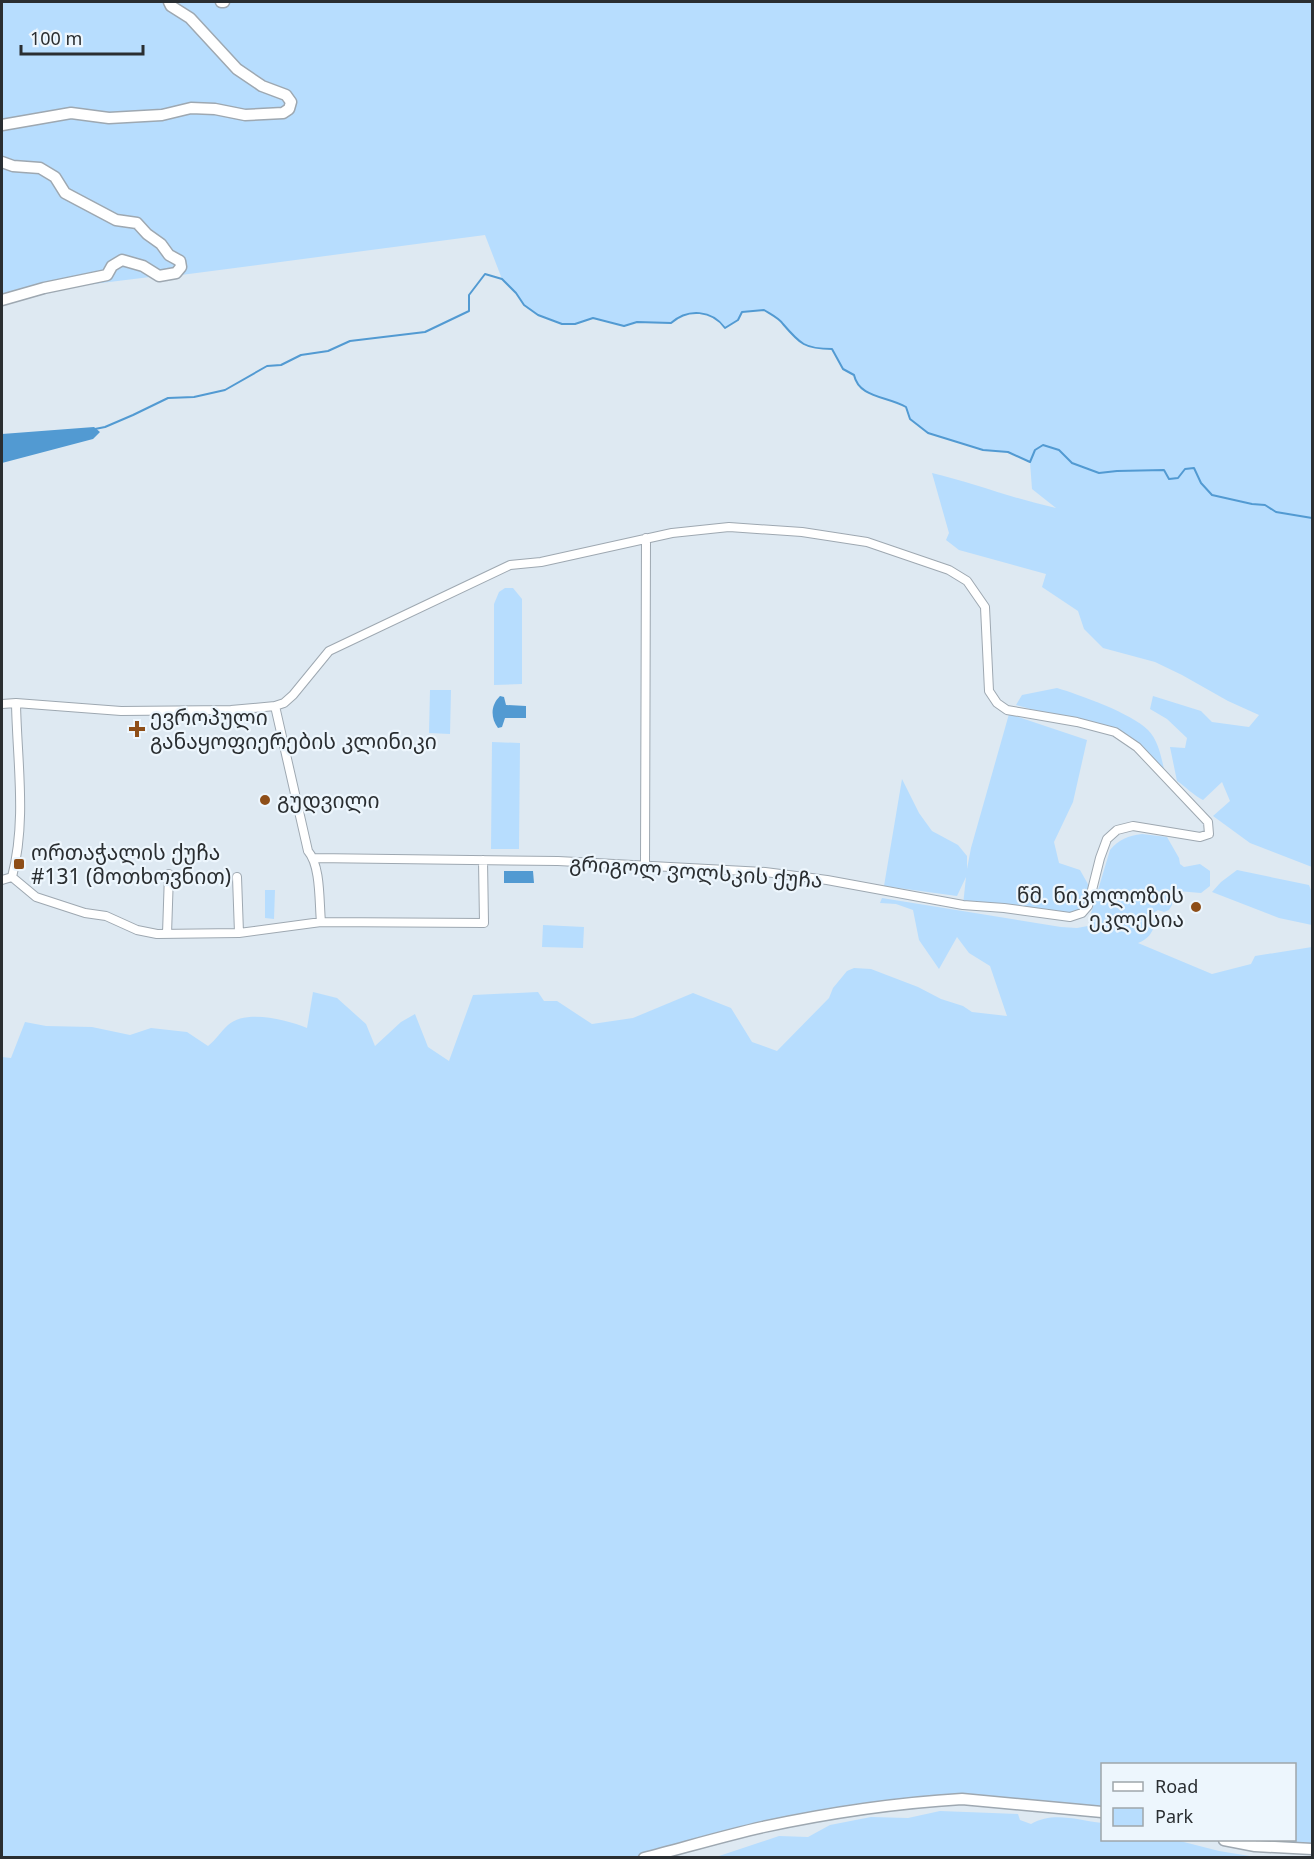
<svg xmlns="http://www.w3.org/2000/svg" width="1314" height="1859" font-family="Georgia,'Noto Sans Georgian',serif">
<rect width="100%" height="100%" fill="#dee9f2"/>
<path fill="#b7ddfe" d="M 2,2 L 1312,2 L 1312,867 L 1250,843 L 1213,816 L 1230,801 L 1222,782 L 1203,800 C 1193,795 1186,787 1177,781 L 1170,747 L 1185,748 L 1187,738 L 1167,719 L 1150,709 L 1153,696 L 1201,711 L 1212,722 L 1249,727 L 1259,715 L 1228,701 L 1182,675 L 1155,662 L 1103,648 L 1084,629 L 1078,611 L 1042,587 L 1046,574 L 959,550 L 946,540 L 949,533 L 932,473 C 974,483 1014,499 1056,508 L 1032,489 L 1030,462 L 1008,452 L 983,450 L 928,433 L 910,419 L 906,407 C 887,396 859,398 854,375 L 843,369 L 832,349 C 805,349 800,344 783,324 C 779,318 770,314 764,310 L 742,312 L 738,320 L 725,328 C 712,310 688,308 671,323 L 637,322 L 624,326 L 593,318 L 575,324 L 562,324 L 538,315 L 524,305 L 516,293 L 502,279 L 485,235 L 181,275 C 172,281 160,283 150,277 L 53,289 L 2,303 Z
M 505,588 L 513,588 L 522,599 L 522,684 L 494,685 L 494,604 L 499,592 Z
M 1057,688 C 1080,695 1131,713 1148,730 C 1158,740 1161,756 1164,769 L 1129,736 L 1118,730 L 1080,718 L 1056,716 L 1016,705 L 1022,695 Z
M 430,690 L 451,690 L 450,734 L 429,733 Z
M 1009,714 L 1087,740 L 1073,802 L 1054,842 L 1059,863 L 1080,870 L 1089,886 L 1082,913 L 1044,914 L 963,905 L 966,877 L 957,896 L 884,886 L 902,779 L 919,813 L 932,831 L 958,845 L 967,856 L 967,869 L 971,848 Z
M 492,742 L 520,743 L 519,849 L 491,849 Z
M 1142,834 L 1167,837 L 1179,858 L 1180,864 L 1184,867 L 1200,864 L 1210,871 L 1210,886 L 1201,893 L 1178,891 L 1173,894 L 1172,905 L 1169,910 L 1164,912 L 1158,910 L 1153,913 L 1152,918 L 1155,923 C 1152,934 1148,939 1138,943 L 1212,974 L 1251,964 L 1255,956 L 1312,947 L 1312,1845 L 1219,1840 L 1294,1840 L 1294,1764 L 1102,1764 L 1102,1813 L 962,1802 L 807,1818 L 640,1857 L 2,1858 L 2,1057 L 11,1058 L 25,1022 L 46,1026 L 92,1027 L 130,1035 L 151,1028 L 187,1032 L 208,1046 C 216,1040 221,1031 228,1025 C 246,1009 287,1020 307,1028 L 313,992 L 337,998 L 366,1024 L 375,1046 L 401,1022 L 415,1014 L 428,1047 L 449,1061 L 473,995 L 538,992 L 544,1001 L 557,1001 L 592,1024 L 633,1018 L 693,993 L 731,1008 L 752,1042 L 777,1051 L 829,998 L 833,988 L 847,971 L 854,968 L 871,969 L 918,987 L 941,999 L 963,1006 L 972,1012 L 1007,1016 L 990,966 L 969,953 L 957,937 L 939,969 L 919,940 L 913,910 L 896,904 L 880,903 L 882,898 L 1061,927 L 1077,928 L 1093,925 L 1089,920 L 1110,850 C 1119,839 1128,836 1142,834 Z
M 1237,870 L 1309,885 L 1312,893 L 1312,925 L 1279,918 L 1212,892 L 1221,882 Z
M 265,890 L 275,890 L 274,919 L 265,918 Z
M 543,925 L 584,927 L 583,948 L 542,947 Z
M 940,1811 L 1018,1814 L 1020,1820 L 1031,1824 C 1053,1811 1078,1820 1102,1823 L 1102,1840 L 1176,1840 L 1219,1851 L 1256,1857 L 716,1857 L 779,1836 L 808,1837 L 830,1825 L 871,1817 L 908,1818 Z"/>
<path fill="#529ad2" d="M 94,427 L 100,432 L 93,439 L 2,463 L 2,434 Z
M 500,696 L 504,697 L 506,705 L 526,706 L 526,718 L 505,718 L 502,727 L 498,728 C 490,717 491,705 500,696 Z
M 504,871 L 533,871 L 534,883 L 504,883 Z"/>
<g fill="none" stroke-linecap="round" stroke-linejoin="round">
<path stroke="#529ad2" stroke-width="2" d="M 95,429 L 105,427 L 133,415 L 168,398 L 194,397 L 225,390 L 267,366 L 281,365 L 301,355 L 328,351 L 350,341 L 425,332 L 469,311 L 469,295 L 485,274 L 502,279 L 516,293 L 524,305 L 538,315 L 562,324 L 575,324 L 593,318 L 624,326 L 637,322 L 671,323 C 688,308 712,310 725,328 L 738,320 L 742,312 L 764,310 C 770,314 779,318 783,324 C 800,344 805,349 832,349 L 843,369 L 854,375 C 859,398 887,396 906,407 L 910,419 L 928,433 L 983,450 L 1008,452 L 1030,462 L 1035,450 L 1043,445 L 1059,450 L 1072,463 L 1099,473 L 1117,471 L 1164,470 L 1169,479 L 1178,478 L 1185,469 L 1194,468 L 1201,483 L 1212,495 L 1252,504 L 1265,505 L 1276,512 L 1312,518"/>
<g stroke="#9ea8b1" stroke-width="10">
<path id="street" d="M 2,704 L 16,703 L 121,711 L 231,710 L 275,706 L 284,703 L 293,695 L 329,651 L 510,565 L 541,562 L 672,533 L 729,527 L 802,532 L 867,542 L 949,570 L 967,581 L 985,607 L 989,691 L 997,703 L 1007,710 L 1077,722 L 1115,732 L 1137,747 L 1208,822 L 1209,834 L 1200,837 L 1133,826 L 1117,830 L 1107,839 L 1100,858 L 1088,906 L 1082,913 L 1070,917 L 1004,908 L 963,905 L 827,880 L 765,872 L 558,861 L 314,858
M 275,706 L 308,851 C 321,866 319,902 321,922
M 645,864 L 646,538
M 12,877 L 36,897 L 85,913 L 106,916 L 137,930 L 157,934 L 239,933 L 321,922 L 484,923 L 483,860
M 12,877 C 27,820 17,761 16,703
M 237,877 L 239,933
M 2,880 L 12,877
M 167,934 L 169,874"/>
</g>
<g stroke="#9ea8b1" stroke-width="13">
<path id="secondary" d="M 221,2 L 224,2
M 2,125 L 71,113 L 109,118 L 162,115 L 191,108 L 215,109 L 245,115 L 283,113 L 289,109 L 291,102 L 286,95 L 262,86 L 237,69 L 190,18 L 171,6 L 169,2
M 2,162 L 13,166 L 40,168 L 55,177 L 65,193 L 116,220 L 137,223 L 147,234 L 161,244 L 169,255 L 180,261 L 181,267 L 176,273 L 159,276 L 143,266 L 122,260 L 112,266 L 107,275 L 44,288 L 2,300
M 1224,1840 L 1255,1846 L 1312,1849
M 644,1858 C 683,1848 723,1836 763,1827 C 828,1813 895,1803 962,1799 L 1102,1812"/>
</g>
<use href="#street" stroke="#fff" stroke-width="8"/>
<use href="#secondary" stroke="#fff" stroke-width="10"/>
</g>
<g fill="#8e4e18" stroke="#edf6fd" stroke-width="2">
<path d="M134 720h6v6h6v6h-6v6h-6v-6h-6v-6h6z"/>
<circle cx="265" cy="800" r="6"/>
<rect x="13" y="858" width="12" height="12" rx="3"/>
<circle cx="1196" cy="907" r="6"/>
</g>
<g text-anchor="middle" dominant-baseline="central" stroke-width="4.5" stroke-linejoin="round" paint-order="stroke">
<g font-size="21" fill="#2a2e31" stroke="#edf6fd" text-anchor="start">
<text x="150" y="717">ევროპული<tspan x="150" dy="24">განაყოფიერების კლინიკი</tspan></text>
<text x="277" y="800">გუდვილი</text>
<text x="31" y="852">ორთაჭალის ქუჩა<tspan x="31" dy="24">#131 (მოთხოვნით)</tspan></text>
<text x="1184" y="895" text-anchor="end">წმ. ნიკოლოზის<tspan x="1184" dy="24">ეკლესია</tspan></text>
</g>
<g font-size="21" fill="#2a2e31" stroke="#edf6fd">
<text transform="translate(696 871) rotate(4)">გრიგოლ ვოლსკის ქუჩა</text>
</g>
</g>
<rect width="1314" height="1859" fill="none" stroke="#2a2e31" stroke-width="6"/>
<rect x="1101" y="1763" width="195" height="78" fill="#edf6fd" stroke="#9fa6ab" stroke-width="1.5"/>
<rect x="1113" y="1782" width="30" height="9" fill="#ffffff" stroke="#9fa6ab" stroke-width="1.5"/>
<text x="1155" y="1793" font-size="18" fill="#2a2e31">Road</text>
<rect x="1113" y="1808" width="30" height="18" fill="#b7ddfe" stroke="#9fa6ab" stroke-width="1.5"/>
<text x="1155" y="1823" font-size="18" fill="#2a2e31">Park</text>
<path d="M21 45v9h122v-9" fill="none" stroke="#2a2e31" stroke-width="3"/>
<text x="30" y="45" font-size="18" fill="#2a2e31" stroke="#edf6fd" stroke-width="4.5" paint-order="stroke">100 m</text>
</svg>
